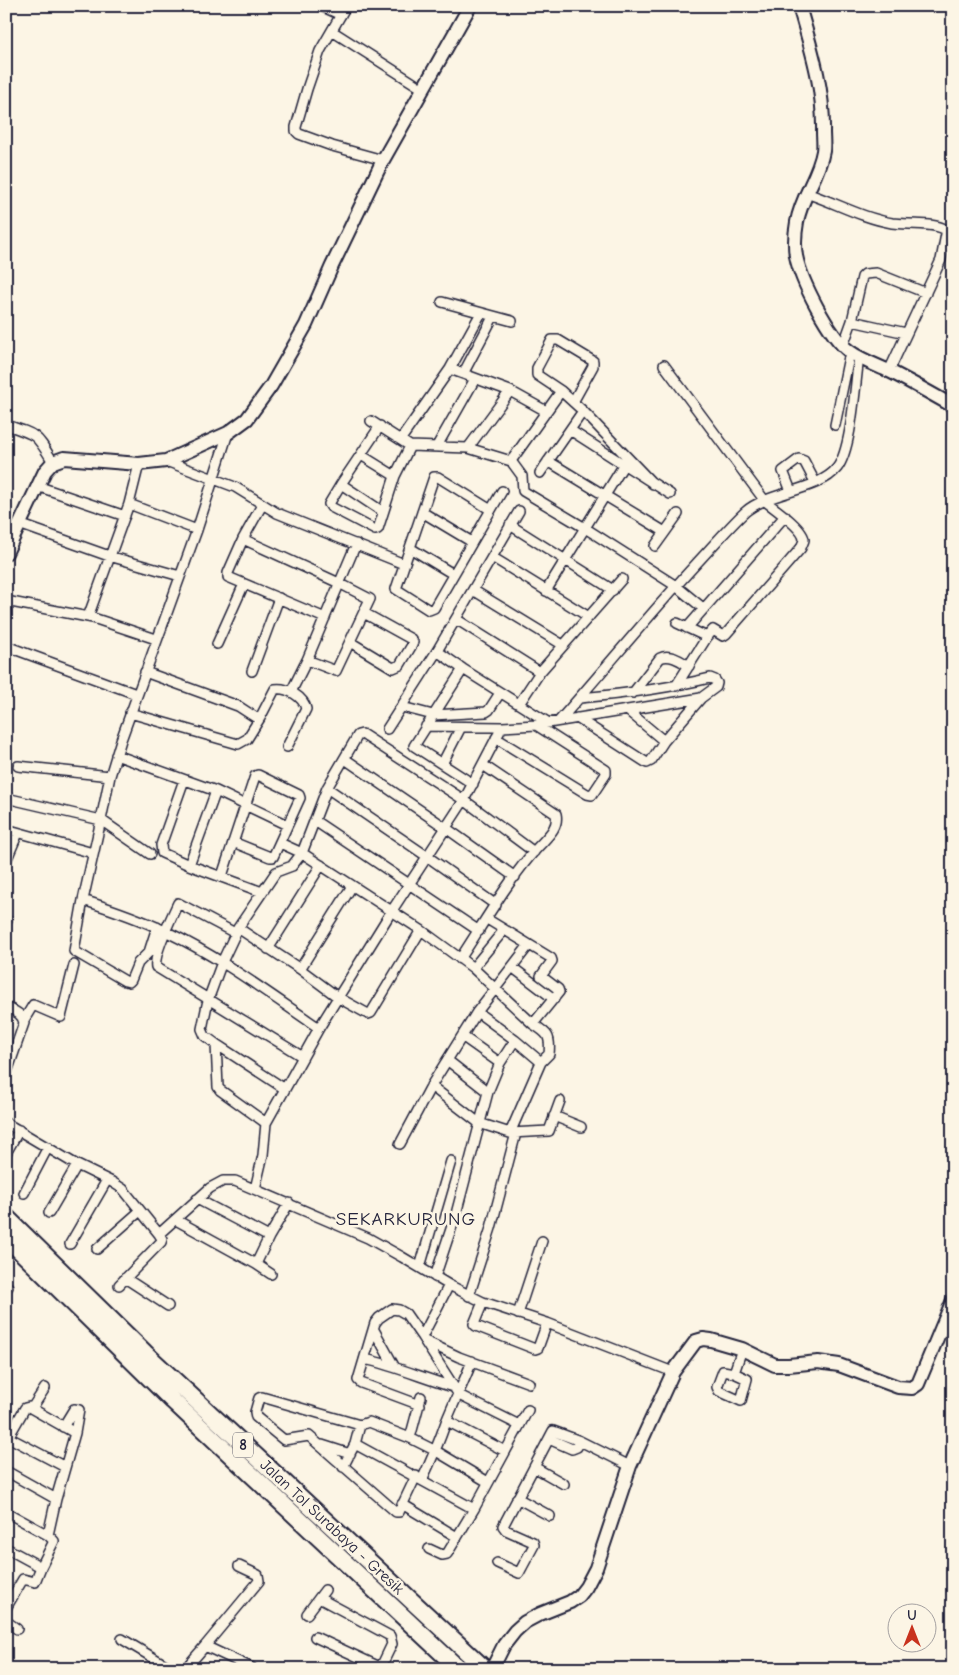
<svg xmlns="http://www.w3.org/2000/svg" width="959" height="1675" font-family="'Comic Neue',sans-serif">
<rect width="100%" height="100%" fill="#fcf5e5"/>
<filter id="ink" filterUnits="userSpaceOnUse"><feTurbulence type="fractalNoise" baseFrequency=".02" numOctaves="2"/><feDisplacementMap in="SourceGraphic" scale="10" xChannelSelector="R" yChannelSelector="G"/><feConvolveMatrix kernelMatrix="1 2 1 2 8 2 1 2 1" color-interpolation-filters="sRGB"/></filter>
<g filter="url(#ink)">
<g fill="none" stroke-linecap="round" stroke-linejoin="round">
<g stroke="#22223b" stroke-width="12">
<path id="street" d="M 321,6 L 341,15
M 346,6 L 320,51 L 307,89 L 296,127 L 296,131 L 299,134 L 332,146 L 383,160
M 332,31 L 423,89
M 806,193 C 834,202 862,218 892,223 C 906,225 935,222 946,230 L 946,234 L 941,260 L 889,371
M 442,302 L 512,321
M 852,321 L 906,333
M 843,346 L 852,321 L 862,277 L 865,274 L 876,273 L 926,293
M 664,365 L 765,501 C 774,508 804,529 804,540 C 804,541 801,547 801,548 L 726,634 L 723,636 L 713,630 L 707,637 L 677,623
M 450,369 L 510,391 L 546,411
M 463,374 L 493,317
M 573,402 L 593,366 L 593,361 L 558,340 L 552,340 L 537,368 L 537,375 L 561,391 L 583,411 L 653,484
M 371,421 L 410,446 L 468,448 L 511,461 L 522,476 L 523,491 L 585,528 L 676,586 L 704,609
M 6,425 C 38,435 36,434 53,462
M 835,425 L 850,352
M 380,426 L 341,484 L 329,504 L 331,507 L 375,530 L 378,529 L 395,476 L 410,446
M 570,430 L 670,494
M 401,439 L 450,369 L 481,313
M 437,446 L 475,379
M 468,448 L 510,391
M 361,455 L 395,476
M 166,461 L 235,487 L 277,513 L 404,564
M 511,461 L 561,391
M 548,461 L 665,532
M 540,473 L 583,411
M 341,484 L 383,512
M 37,486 L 125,516
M 791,491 L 783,471 L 799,459 L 804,461 L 815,482
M 129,504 L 197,530
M 262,505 L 243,539 L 228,573 L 228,577 L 325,618
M 491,510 L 438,477 L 434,477 L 396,589 L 429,610 L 434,608 L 502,491
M 422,512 L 472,542
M 19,524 L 109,556 L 180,576
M 510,525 L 613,590
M 243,539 L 339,583 L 370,599 L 336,671 L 307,660 L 356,544
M 655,546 L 678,514
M 410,548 L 453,574
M 492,557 L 589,617
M 473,590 L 563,645
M 546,591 L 628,458
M 6,601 L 93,618 L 156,639
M 88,617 L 129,504 L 139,464
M 456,619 L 540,672
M 687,628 L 785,516
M 350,642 L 393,668 L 400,665 L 412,645 L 413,642 L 411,639 L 364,613
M 217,644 L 244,584
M 6,646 L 136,694
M 437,651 L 463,669 L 549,723
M 463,669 L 414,746 L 473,784
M 252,671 L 279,598
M 145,672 L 238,706 L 258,719 L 260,718 L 275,689 C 287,687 304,697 306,709 L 287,747
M 676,686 L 707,637
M 291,692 L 307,660
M 633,693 L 660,658 C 670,653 681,661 689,666
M 519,704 L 540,672 L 622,579
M 402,707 L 433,715 L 486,712 L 489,710 L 500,693
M 627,710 L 664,741
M 130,713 L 238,744 L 247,739 L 260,718
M 577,718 L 647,763 L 651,761 L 664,741 L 701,698
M 559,721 C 605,669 649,615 696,564 C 712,547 728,528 745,512 C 767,492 819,491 837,468 C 852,449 855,384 859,357
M 426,726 L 502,727 L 536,725 L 701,698 L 716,687 L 717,683 L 715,680 L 710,678 C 665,689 625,694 580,698
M 387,729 L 437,651 L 519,511
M 496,738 L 587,794 L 592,795 L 606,774 L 606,770 L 536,725
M 116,755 L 216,791 L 287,825
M 345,759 L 446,828 L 515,877
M 442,764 L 461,727
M 18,766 L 110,776
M 184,780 L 161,845 L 162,853 L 189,865 L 262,892
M 327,788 L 428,857 L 496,905
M 6,798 L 101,820 L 83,900 C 111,909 138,918 165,931 C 220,957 269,994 319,1028
M 315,821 L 479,931
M 6,829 L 93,853
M 280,843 L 302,853 L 421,930 L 473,968 L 533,1024
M 150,854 L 101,820 L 110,776 L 121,740 L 197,530 L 228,433
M 6,861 L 18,833
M 189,865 L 216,791
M 222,876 L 255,776 L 258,775 L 299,795 L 300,798 L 273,857 L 270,857 L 233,842
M 83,900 L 74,951 L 125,981 L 129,982 L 131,980 L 138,963 L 149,952 L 157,927
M 6,919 L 7,920
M 487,919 L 551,958 L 552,961 L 541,976 L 558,989 L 559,992 L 533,1024 C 547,1033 551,1035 549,1054 L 541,1062
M 238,928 L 300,969 L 339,998 L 368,1014 L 371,1013 L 421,930
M 235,933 L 178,903 C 172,916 153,955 156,967 L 303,1057
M 268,949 L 321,865
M 460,959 C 485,921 508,880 538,847 C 547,837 559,828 556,814 L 483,765
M 512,967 L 554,999
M 473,968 L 504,930
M 300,969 L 352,886
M 6,1007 C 14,1011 23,1014 24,1023 L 6,1075
M 477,1012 L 515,1040 L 541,1062 L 510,1133
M 24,1020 L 33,1005 L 61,1017 L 74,965
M 462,1036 L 500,1063
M 216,1044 L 285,1089
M 447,1060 L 488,1092
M 431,1086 L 479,1123 L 510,1133 L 549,1131 L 560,1101
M 554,1116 L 581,1127
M 6,1123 L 77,1165 L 112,1182 L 123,1189 L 159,1234 L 162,1239 L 161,1242 L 119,1285
M 266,1123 L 220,1090 L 218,1087 L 216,1044 L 205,1036 L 202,1029 L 208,1000 L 222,962 L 238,928 L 276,872 L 292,866 L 302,853 L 327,788 L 358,735 L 362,734 L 464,800 L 534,852
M 400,1144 L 431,1086 L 477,1012 L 529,945
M 6,1153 L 19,1130
M 255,1189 L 263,1155 L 266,1123 L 285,1089 L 319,1028 L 391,912 L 464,800 L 502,727
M 24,1193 L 48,1147
M 197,1199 L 269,1237
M 49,1213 L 77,1165
M 176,1220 L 256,1264 L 269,1237 L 289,1203
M 159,1234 L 210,1188 L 223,1181 L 235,1181 L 368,1238 L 402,1257 L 449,1285 L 483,1302 L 547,1323 L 673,1372
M 70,1244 L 107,1180
M 97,1249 L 140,1211
M 256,1264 L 271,1274
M 420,1267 L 451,1161
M 435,1277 L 456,1214 L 488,1092 L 500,1063 L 515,1040
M 125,1278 L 168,1306
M 6,1289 L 8,1287
M 469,1296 L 491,1228 L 516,1133
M 483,1302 L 474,1324 L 476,1326 L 535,1349 L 538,1348 L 547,1323
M 518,1314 L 542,1241
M 374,1330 L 394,1366
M 422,1337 L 449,1285
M 425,1341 L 459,1357 L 529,1383
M 365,1359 C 395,1366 423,1378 453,1387
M 734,1373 L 747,1379 L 741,1401 L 719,1391 L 717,1387 L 723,1371 L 734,1373 L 742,1349
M 420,1405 L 361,1383 L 358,1380 L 375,1323 L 379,1318 L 392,1309 L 399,1310 L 406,1314 L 422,1337 L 459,1395 L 519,1425
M 32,1408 L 45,1388
M 447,1421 L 505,1451
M 360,1425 L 262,1397 L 259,1398 L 255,1412 L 256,1417 L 284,1440 L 309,1436 L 396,1512 L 399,1512 L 416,1476
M 8,1437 L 65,1467
M 410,1438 L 421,1397
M 549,1439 L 572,1449 L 577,1447 L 580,1441
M 6,1441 L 25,1408 L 29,1407 L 75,1433
M 355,1444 L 474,1509
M 322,1445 L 350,1454
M 343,1467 L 355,1444 L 360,1425 L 369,1422 L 410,1438 L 436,1451 L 488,1482
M 534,1467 L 564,1484
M 6,1471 L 56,1499
M 422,1480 C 431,1461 439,1442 446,1422 C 454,1402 464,1382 472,1361
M 517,1498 L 550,1516
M 402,1504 L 457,1537
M 6,1512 L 48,1535 L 54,1541 L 41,1567 L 35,1582 L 23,1579 L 6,1608
M 48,1535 L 56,1499 L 75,1433 L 79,1410 L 74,1409 L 63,1427
M 6,1548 L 41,1567
M 429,1549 L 442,1555 L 447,1554 L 474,1509 L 528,1410
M 497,1563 L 519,1573 L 534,1545 L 533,1542 L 506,1530 L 503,1526 L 553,1431 L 580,1441 L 630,1466
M 319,1598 L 390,1636 L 392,1644 L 380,1669
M 307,1614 L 325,1590
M 6,1621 L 17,1629
M 315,1637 L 384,1669
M 122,1639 L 172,1669
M 205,1646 L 259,1581 L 258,1575 L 239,1566
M 185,1669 L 205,1646 L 252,1668"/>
</g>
<g stroke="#22223b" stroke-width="16">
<path id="secondary" d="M 799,6 C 811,48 824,88 823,132 C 823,138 824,145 823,151 C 819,176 801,197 797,222 C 795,233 794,244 796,256 C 801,281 829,336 849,351 C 861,360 876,365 889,371 C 911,382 932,394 953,406
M 6,553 L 45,471 L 53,462 L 64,458 L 139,464 L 166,461 L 228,433 L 247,419 L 271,386 L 306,325 L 332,266 L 383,160 L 470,6
M 492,1669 L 504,1645 L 515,1631 L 525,1622 L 540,1614 L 570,1602 L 579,1596 L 586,1587 L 596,1568 L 630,1466 L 673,1372 L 696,1341 L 703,1339 L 711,1340 L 742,1349 L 775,1365 L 789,1365 L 818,1362 L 839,1365 L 898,1387 L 912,1388 L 918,1384 L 953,1300"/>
</g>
<g stroke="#22223b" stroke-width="20">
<path id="highway" d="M 6,1217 L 145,1353 L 485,1669
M 6,1237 L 173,1401 L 459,1669"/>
</g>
<use href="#street" stroke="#fcf5e5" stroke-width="9"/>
<use href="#secondary" stroke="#fcf5e5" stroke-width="12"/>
<use href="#highway" stroke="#fcf5e5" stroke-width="16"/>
</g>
</g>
<g text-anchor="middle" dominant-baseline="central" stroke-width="5" stroke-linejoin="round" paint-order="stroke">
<rect fill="#fcf5e5" stroke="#63616e" stroke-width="1" x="233" y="1432.5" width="20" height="25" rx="4"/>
<g font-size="15" font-weight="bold" fill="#22223b">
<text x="243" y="1445">8</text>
</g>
<g font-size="16" fill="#22223b" stroke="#fcf5e5">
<text transform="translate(332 1527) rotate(43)">Jalan Tol Surabaya - Gresik</text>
</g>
<g font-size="19" letter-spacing="1" fill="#22223b" stroke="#fcf5e5">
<text x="406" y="1219">SEKARKURUNG</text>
</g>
</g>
<rect width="959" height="1675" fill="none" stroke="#fcf5e5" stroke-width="25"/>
<rect x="12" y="12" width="934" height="1650" fill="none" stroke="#22223b" stroke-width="2" filter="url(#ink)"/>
<g transform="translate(912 1628)"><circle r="24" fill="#fcf5e5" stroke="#a5a1a1"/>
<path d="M0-4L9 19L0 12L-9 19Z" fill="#c8321e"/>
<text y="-8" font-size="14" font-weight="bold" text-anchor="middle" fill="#22223b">U</text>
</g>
</svg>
